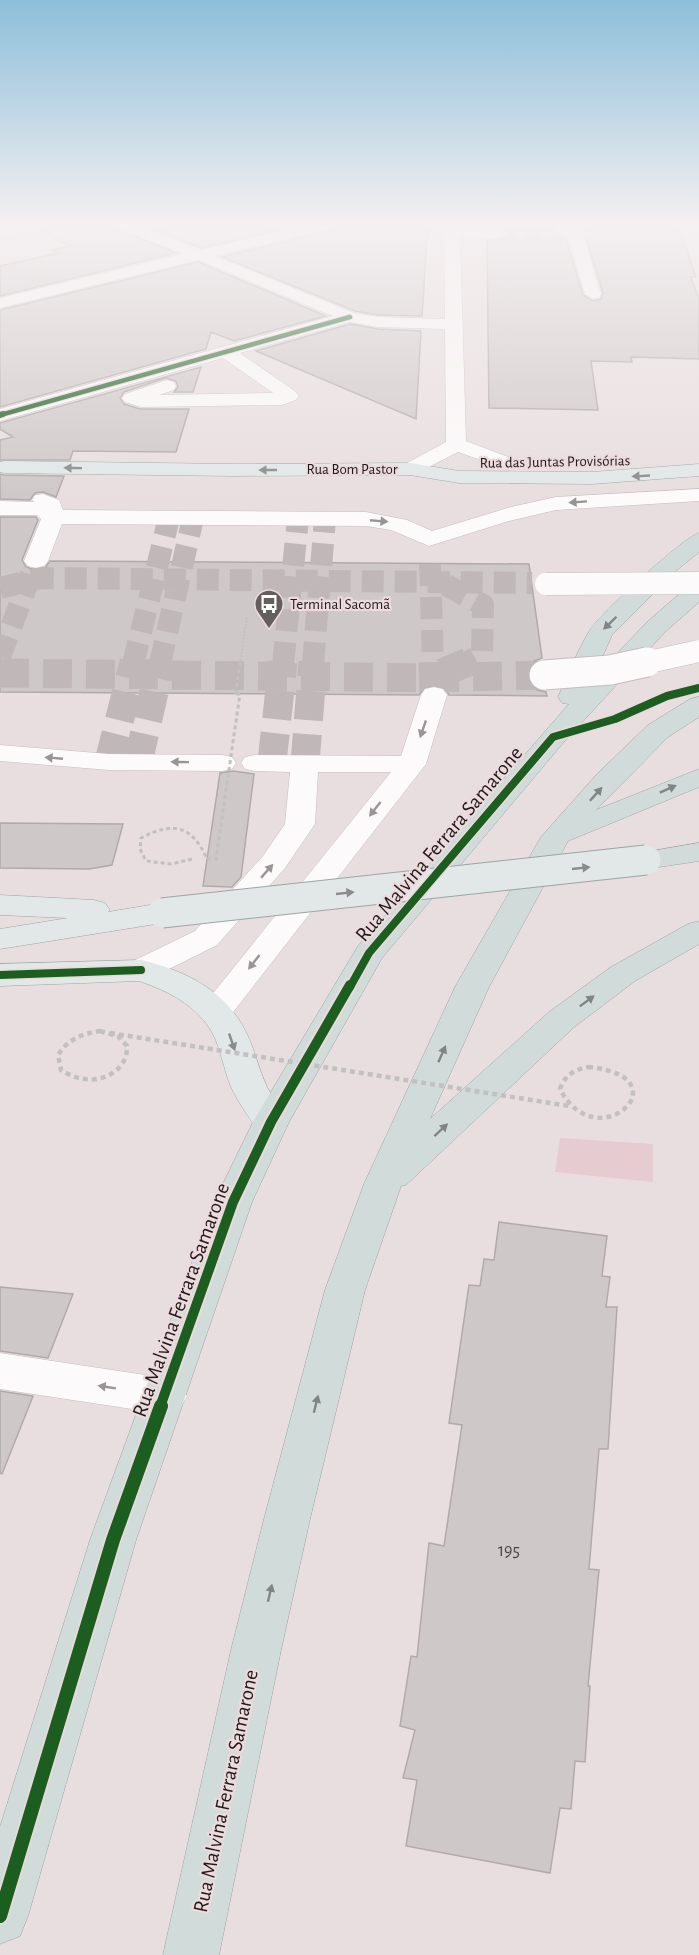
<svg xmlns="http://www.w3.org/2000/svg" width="699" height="1955" font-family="'Alegreya Sans',sans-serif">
<rect width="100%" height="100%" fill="#e8dee0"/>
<path fill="#e6cbd0" d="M 560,1138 L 653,1144 L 653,1182 L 555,1172 Z"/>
<path fill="#cfc8c9" stroke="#b1a9ab" stroke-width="1.5" d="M 50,225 L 116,225 L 119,230 L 176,253 L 0,296 L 0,266 L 58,253 L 52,250 L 71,246 L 40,232 Z
M 144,225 L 300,225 L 201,248 Z
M 336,225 L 428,225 L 422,316 L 378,315 L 355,311 L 222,257 L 333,230 Z
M 487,225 L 558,225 L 553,228 L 552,232 L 565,237 L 583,295 L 593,301 L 601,299 L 603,293 L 584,231 L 580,227 L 571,225 L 678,225 L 696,277 L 691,277 L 699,300 L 699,359 L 631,357 L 632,362 L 591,361 L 598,410 L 489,408 L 487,240 L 501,240 L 510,233 L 505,228 Z
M 198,262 L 326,316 L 234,341 L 211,332 L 206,349 L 0,407 L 0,310 Z
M 350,324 L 378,329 L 421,331 L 416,419 L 256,351 Z
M 201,367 L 193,392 L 174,392 L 178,387 L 176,381 L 166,378 L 124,392 L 120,398 L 124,404 L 140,409 L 189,409 L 176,452 L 73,451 L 70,460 L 0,460 L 0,440 L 13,437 L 0,429 L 0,423 Z
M 0,474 L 4,475 L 64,476 L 56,497 L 43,492 L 35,493 L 30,500 L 0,499 Z
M 0,517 L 36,517 L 38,520 L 22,560 L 26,567 L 35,570 L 45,568 L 50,561 L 529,564 L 542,658 L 534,661 L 529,667 L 527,677 L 530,685 L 537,690 L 546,692 L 547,696 L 449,695 L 445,688 L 434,685 L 425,687 L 419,695 L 0,692 Z
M 233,771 L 254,774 L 241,877 L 232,887 L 203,886 L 220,773 Z
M 0,823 L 123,824 L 112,865 L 89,869 L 0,868 Z
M 499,1222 L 607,1236 L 602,1276 L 610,1277 L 606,1307 L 617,1307 L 608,1449 L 599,1449 L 589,1569 L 599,1570 L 588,1686 L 590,1686 L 585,1762 L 575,1761 L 571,1809 L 560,1808 L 550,1873 L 406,1846 L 417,1780 L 403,1778 L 415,1730 L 400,1726 L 411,1656 L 417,1657 L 429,1543 L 444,1546 L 462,1425 L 449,1423 L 469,1285 L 480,1286 L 484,1259 L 494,1260 Z
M 0,1287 L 73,1294 L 48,1358 L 0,1351 Z
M 0,1391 L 33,1396 L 2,1474 L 0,1473 Z"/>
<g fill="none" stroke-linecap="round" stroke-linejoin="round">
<path stroke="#c0b7b8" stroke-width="17" stroke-dasharray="17 8" stroke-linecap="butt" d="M 500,233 L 563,234"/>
<path stroke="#c0b7b8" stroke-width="22" stroke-dasharray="22 11" stroke-linecap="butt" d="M 430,564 L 433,664
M 446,585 L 483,605 L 482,654 L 464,664
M 0,588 L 39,578 L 532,583
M 0,657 L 34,566
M 133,664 L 169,518
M 160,664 L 193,518
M 283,664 L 298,519
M 313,664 L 325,519"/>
<path stroke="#c0b7b8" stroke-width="29" stroke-dasharray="29 14" stroke-linecap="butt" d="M 433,662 L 434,695
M 0,673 L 429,678 L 544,675
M 442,673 L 468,662
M 109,762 L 134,662
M 138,762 L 161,662
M 272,762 L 283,662
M 305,763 L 313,662"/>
<g stroke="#c4bdbf" stroke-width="1">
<path id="minor" d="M 16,225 L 48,225 L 40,230 L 0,236 L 0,228 Z
M 118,225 L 138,225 L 201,250 L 309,225 L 334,225 L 332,228 L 215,256 L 354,313 L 378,317 L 445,319 L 444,225 L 505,230 L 508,233 L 500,238 L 460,237 L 466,441 L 516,460 L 519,464 L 516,468 L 509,470 L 458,452 L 417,473 L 410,475 L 403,473 L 400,469 L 403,465 L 446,442 L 445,329 L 378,327 L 350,322 L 240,353 L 296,392 L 299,396 L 296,400 L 282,405 L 141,407 L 125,402 L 122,398 L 125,394 L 167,380 L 174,382 L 176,386 L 174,390 L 159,395 L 273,393 L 223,358 L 0,421 L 0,409 L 333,316 L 198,260 L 0,308 L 0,298 L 183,254 L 120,228 Z
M 562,225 L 579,229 L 582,232 L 601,294 L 599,298 L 593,299 L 585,294 L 567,235 L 557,233 L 554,230 Z
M 699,489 L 699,501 L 556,510 L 509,521 L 429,546 L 391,530 L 366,526 L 62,524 L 48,561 L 44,566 L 36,568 L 28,566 L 24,561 L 41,519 L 37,515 L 0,515 L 0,501 L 34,502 L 32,500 L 35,495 L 43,494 L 59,500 L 63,510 L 366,512 L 407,520 L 432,531 L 511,507 L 556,497 Z
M 434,687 L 443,689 L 447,695 L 426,764 L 227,1020 L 215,1023 L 203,1020 L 198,1012 L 391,772 L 318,772 L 315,824 L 285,868 L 217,945 L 153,977 L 141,980 L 129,977 L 125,970 L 129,963 L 195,931 L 263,856 L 285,824 L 290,772 L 255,771 L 245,769 L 241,763 L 245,757 L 255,755 L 401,756 L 421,695 L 425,689 Z
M 0,745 L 109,754 L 222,755 L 232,757 L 236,763 L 232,769 L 222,771 L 109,770 L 0,761 Z
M 0,1353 L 165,1378 L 180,1383 L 187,1396 L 180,1409 L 165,1414 L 0,1389 Z"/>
</g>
<g stroke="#9ca5a3" stroke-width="1">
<path id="major" d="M 4,461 L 233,464 L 410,463 L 459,471 L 592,472 L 699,464 L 699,476 L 592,484 L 459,483 L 410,475 L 233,476 L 4,473 L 0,472 L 0,462 Z
M 0,895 L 94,900 L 105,903 L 110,910 L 108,912 L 162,903 L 173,906 L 178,913 L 173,920 L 162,923 L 0,949 L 0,929 L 68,918 L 0,915 Z
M 141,960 C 186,971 226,990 247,1034 C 255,1051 259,1070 267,1087 C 273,1099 282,1110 289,1122 L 284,1131 L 271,1135 L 258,1131 C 249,1117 238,1102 231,1087 C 224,1070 221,1050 213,1034 C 197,1005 168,991 139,981 L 0,986 L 0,964 Z"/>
</g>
<g stroke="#9ca5a3" stroke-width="1">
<path id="highway" d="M 699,533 L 699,552 L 677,570 L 612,635 L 592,680 L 647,622 L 691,584 L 699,582 L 699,602 L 665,632 L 563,743 L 382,958 L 289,1122 L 252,1202 L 136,1540 L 28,1916 L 20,1936 L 0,1944 L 0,1827 L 90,1540 L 214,1202 L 253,1122 L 358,946 L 569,704 L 562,703 L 558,697 C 568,675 577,651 590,630 C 600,614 683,537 699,533 Z
M 699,697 L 699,717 L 668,737 L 596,810 L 699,769 L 699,787 L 568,841 L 489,987 L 430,1119 L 549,1012 L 611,967 L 688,924 L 699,921 L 699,944 L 635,981 L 573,1028 L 406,1185 L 401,1186 L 365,1290 L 310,1519 L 281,1650 L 219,1955 L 163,1955 L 231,1650 L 264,1519 L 325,1290 L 364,1184 L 455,987 L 541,837 L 597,774 L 648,725 L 690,699 Z
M 699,843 L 699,861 L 646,869 L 635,866 L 631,860 L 635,854 Z"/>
</g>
<path stroke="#c2c0c0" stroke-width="3" stroke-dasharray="4 3" stroke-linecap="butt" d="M 236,694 L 240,694
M 192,859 L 171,864 L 146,861 L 140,849 L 141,838 C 173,821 192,825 207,859"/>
<path stroke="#c2c0c0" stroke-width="4.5" stroke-dasharray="5 4" stroke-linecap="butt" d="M 100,1031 L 119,1037 L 127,1046 C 128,1071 101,1084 79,1078 C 73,1077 66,1073 61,1070 L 58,1055 C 68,1039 82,1034 100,1031 Z
M 588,1067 C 687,1076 597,1161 560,1089 C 565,1075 574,1070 588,1067 Z"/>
<use href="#minor" fill="#fcfafa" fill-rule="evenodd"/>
<use href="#major" fill="#e1e8e7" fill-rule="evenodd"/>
<use href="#highway" fill="#d1dcda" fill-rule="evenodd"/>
<g stroke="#c4bdbf" stroke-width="23" stroke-linecap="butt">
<path id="minor-bridge-far1" d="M 546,584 L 699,583
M 640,664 L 699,651"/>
</g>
<g stroke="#c4bdbf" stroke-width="31" stroke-linecap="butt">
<path id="minor-bridge" d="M 544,675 L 610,670 L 647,662"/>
</g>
<g stroke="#9ca5a3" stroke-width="31" stroke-linecap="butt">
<path id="major-bridge" d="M 162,913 L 646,860"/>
</g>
<path stroke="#c2c0c0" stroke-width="2" stroke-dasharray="2 1.5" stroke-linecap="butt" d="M 240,664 L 247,616"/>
<path stroke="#c2c0c0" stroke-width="3" stroke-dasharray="4 3" stroke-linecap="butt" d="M 236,694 L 240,662
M 207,859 L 216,859 L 240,694"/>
<path stroke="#c2c0c0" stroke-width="4.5" stroke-dasharray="5 4" stroke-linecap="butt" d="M 110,1033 L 569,1106"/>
<use href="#minor-bridge-far1" stroke="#fcfafa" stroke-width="22"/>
<use href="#minor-bridge" stroke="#fcfafa" stroke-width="29"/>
<use href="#major-bridge" stroke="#e1e8e7" stroke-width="29"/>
<g stroke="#ecdadc" stroke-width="7">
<path id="cycleway-far4" d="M 0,415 L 350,317"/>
</g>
<g stroke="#ecdadc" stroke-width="8">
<path id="cycleway-far3" d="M 0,415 L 3,414"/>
</g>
<g stroke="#ecdadc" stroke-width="11">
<path id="cycleway-far2" d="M 0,975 L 141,970
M 350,987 L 369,953 L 553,737 L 615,719 L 667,696 L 699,688"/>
</g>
<g stroke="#ecdadc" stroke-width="14">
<path id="cycleway-far1" d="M 160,1407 L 233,1202 L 271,1122 L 350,985"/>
</g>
<g stroke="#ecdadc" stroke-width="17">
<path id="cycleway" d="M 0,1916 L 113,1540 L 161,1406"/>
</g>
<use href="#cycleway-far4" stroke="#1b5e20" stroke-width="4.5"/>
<use href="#cycleway-far3" stroke="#1b5e20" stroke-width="6"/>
<use href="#cycleway-far2" stroke="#1b5e20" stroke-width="8"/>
<use href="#cycleway-far1" stroke="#1b5e20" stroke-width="10"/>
<use href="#cycleway" stroke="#1b5e20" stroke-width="14"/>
</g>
<defs><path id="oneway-solid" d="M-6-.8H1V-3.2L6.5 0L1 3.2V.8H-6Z" transform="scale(1.5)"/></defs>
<g fill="#8a8b8b">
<use href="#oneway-solid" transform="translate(73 468) rotate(-179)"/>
<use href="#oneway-solid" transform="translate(268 470) rotate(180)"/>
<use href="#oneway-solid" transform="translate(641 476) rotate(177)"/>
<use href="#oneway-solid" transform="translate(581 868) rotate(-6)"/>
<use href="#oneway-solid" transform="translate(345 893) rotate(-6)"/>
<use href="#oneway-solid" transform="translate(232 1042) rotate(71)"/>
</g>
<g fill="#999595">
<use href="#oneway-solid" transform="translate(578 502) rotate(176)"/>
<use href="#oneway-solid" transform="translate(379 521) rotate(5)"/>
<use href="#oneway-solid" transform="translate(423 729) rotate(109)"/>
<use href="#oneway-solid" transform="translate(54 758) rotate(-175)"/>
<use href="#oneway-solid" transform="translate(180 762) rotate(-179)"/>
<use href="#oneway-solid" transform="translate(375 809) rotate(128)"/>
<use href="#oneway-solid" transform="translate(267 871) rotate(-49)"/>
<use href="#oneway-solid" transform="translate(254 962) rotate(128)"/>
<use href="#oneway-solid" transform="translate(107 1387) rotate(-171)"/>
</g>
<g fill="#818484">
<use href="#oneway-solid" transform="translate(610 623) rotate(136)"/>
<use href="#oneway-solid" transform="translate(668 789) rotate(-24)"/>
<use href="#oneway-solid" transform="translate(596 794) rotate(-48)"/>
<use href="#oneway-solid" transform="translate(587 1001) rotate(-37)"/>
<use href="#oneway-solid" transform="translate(442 1054) rotate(-66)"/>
<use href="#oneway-solid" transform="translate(441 1130) rotate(-43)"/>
<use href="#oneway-solid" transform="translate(316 1404) rotate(-76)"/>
<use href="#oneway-solid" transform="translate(270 1593) rotate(-77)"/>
</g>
<linearGradient id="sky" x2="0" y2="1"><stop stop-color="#8dbed9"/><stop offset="0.45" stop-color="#f5f0f1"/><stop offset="1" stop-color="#f5f0f1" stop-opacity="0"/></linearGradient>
<rect width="699" height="499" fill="url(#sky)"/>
<defs>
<g id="bus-pin" transform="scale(1.5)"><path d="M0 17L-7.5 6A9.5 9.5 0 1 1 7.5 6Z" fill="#655e5f" stroke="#ecdadc"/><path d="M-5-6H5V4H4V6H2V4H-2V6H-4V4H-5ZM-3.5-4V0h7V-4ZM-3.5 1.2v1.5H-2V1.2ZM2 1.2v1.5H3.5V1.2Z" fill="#fff"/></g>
</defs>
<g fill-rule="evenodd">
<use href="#bus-pin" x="269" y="604"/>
</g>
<g text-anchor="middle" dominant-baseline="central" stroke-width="4.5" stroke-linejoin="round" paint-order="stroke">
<g font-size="15" fill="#1f191a" stroke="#ecdadc">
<text transform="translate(555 462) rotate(-1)">Rua das Juntas Provisórias</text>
<text x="352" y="469">Rua Bom Pastor</text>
</g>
<g font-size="15" fill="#1f191a" stroke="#ecdadc" text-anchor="start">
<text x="290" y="604">Terminal Sacomã</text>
</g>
<g font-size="18" fill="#4d4648">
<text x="509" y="1551">195</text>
</g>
<g font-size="21" fill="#1f191a" stroke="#ecdadc">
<text transform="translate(439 844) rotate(-50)">Rua Malvina Ferrara Samarone</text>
<text transform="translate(181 1300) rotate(-70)">Rua Malvina Ferrara Samarone</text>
<text transform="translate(226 1791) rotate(-78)">Rua Malvina Ferrara Samarone</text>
</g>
</g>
</svg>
